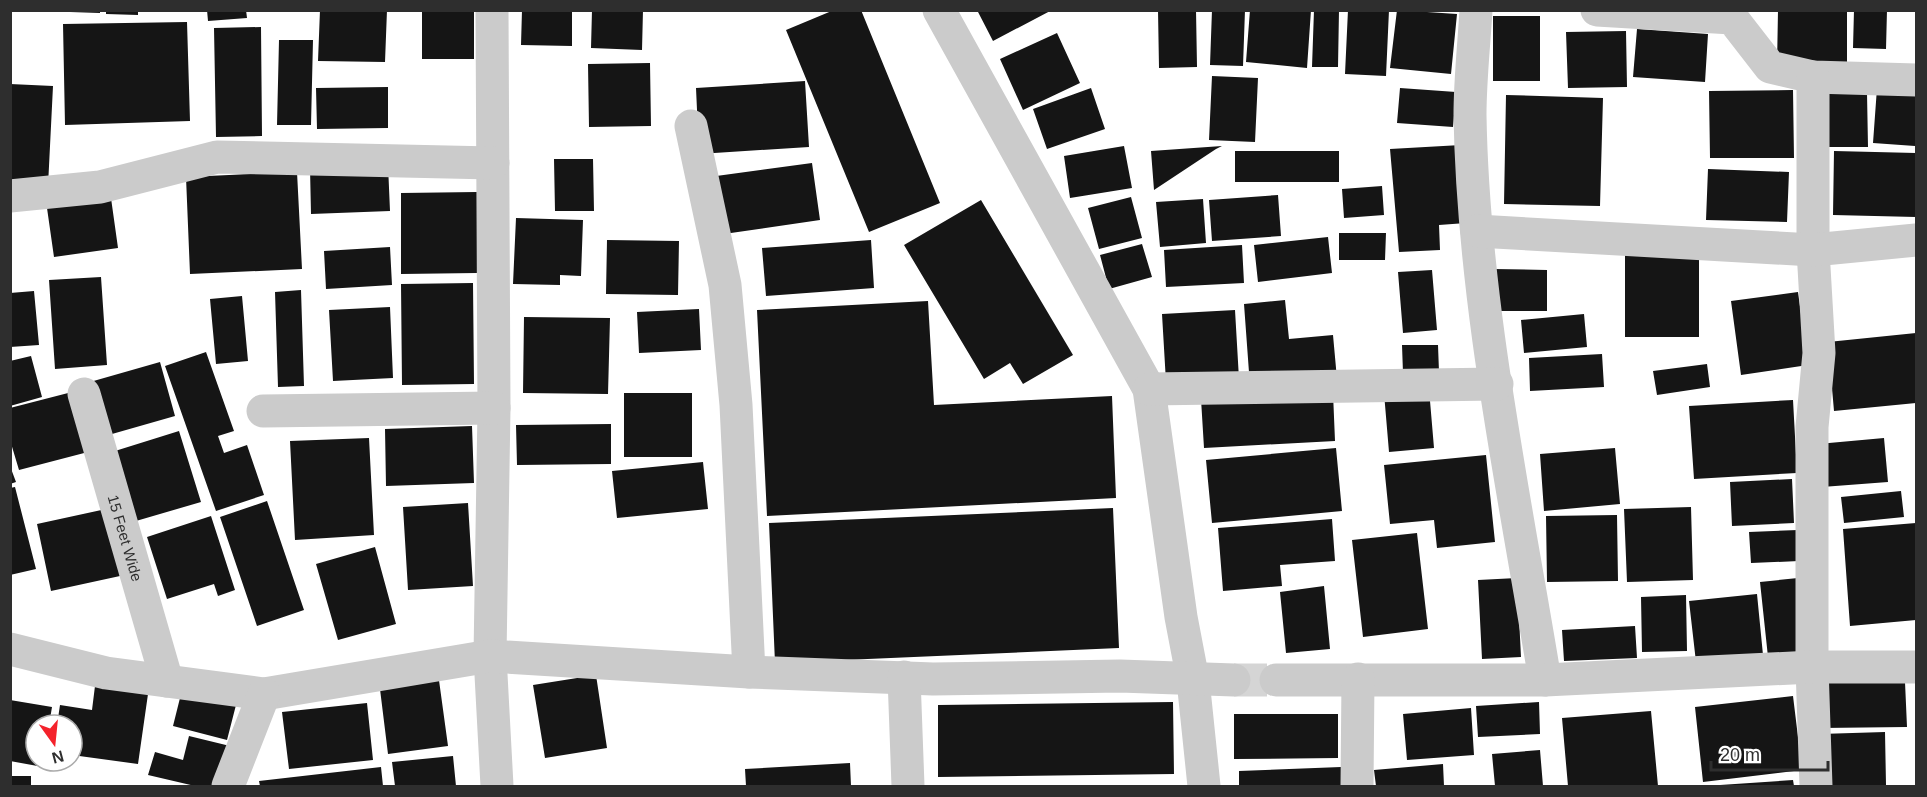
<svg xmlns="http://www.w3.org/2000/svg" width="1927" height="797" font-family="Helvetica,sans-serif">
<rect width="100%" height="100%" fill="#fff"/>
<path fill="#151515" d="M 70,10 L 100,10 L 100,13 L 70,12 Z
M 106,10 L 138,10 L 138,15 L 106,14 Z
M 207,10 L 246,10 L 247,18 L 208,21 Z
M 320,10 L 387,10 L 385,62 L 318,61 Z
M 422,10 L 474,10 L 474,59 L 422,59 Z
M 522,10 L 572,10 L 572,46 L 521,45 Z
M 592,10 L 643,10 L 642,50 L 591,48 Z
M 834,10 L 861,10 L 940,203 L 869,232 L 786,30 Z
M 977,10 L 1052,10 L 993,41 Z
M 1158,10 L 1196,10 L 1197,67 L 1159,68 Z
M 1212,10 L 1245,10 L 1243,66 L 1210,65 Z
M 1250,10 L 1311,10 L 1307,68 L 1246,62 Z
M 1314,10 L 1339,10 L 1338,67 L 1312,67 Z
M 1348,10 L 1389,10 L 1386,76 L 1345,74 Z
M 1397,10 L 1457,14 L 1451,74 L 1390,68 Z
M 1778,10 L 1847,10 L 1847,65 L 1777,66 Z
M 1854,10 L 1887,10 L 1886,49 L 1853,48 Z
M 1493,16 L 1540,16 L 1540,81 L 1493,81 Z
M 187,22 L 190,121 L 65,125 L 63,24 Z
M 261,27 L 262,136 L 216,137 L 214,28 Z
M 1637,29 L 1708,34 L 1705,82 L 1633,77 Z
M 1626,31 L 1627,87 L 1568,88 L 1566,32 Z
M 1057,33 L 1080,83 L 1023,110 L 1000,59 Z
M 279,40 L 313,40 L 311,125 L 277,125 Z
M 650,63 L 651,126 L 589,127 L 588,64 Z
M 1212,76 L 1258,78 L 1255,142 L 1209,140 Z
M 805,81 L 809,147 L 699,154 L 696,88 Z
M 10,84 L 53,86 L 48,186 L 10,184 Z
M 388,87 L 388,128 L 317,129 L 316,88 Z
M 1091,88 L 1105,129 L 1047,149 L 1033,109 Z
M 1400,88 L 1456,92 L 1453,127 L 1397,123 Z
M 1877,88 L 1916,91 L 1915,146 L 1873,143 Z
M 1793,90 L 1794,158 L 1710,158 L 1709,91 Z
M 1867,93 L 1868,147 L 1820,147 L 1819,94 Z
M 1506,95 L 1603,98 L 1600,206 L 1504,204 Z
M 1461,145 L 1466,223 L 1439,225 L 1440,250 L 1399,252 L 1390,149 Z
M 1124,146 L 1132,188 L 1070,198 L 1064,156 Z
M 1222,146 L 1216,149 L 1154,190 L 1151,151 Z
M 1235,151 L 1339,151 L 1339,182 L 1235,182 Z
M 1834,151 L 1916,153 L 1916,217 L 1833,215 Z
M 554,159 L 593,159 L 594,211 L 555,211 Z
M 812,163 L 820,220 L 717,235 L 709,177 Z
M 388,165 L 390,211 L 311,214 L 310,168 Z
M 1708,169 L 1789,172 L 1787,222 L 1706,220 Z
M 297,172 L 302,269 L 190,274 L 186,177 Z
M 1382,186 L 1384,215 L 1344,218 L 1342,189 Z
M 110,191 L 118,248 L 54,257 L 46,201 Z
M 477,192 L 477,273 L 401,274 L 401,193 Z
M 1278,195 L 1281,236 L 1212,241 L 1209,200 Z
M 1131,197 L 1142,238 L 1099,249 L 1088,208 Z
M 1203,199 L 1206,243 L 1160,247 L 1156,202 Z
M 981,200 L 1073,355 L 1023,384 L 1010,363 L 984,379 L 904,245 Z
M 516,218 L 583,220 L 581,276 L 560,275 L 560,285 L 513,284 Z
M 1339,233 L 1386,233 L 1385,260 L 1339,260 Z
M 1328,237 L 1332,273 L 1258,282 L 1254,245 Z
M 607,240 L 679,241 L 678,295 L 606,294 Z
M 871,240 L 874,288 L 766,296 L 762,248 Z
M 1142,244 L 1152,277 L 1109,289 L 1100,255 Z
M 1242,245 L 1244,283 L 1166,287 L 1164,250 Z
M 390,247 L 392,285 L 326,289 L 324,251 Z
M 1625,254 L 1699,255 L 1699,337 L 1625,337 Z
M 1493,269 L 1547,270 L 1547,311 L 1492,311 Z
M 1432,270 L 1437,330 L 1403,333 L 1398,272 Z
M 101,277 L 107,365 L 55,369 L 49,280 Z
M 473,283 L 474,384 L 402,385 L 401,284 Z
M 301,290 L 304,386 L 278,387 L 275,292 Z
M 34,291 L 39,345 L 10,347 L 10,293 Z
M 1798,292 L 1808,365 L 1741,375 L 1731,301 Z
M 242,296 L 248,361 L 216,364 L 210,299 Z
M 1285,300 L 1289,339 L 1333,335 L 1337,379 L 1250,386 L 1244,304 Z
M 928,301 L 934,405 L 1112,396 L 1116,498 L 767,516 L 757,310 Z
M 390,307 L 393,378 L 333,381 L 329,310 Z
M 699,309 L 701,350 L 639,353 L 637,312 Z
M 1235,310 L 1239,379 L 1166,382 L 1162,314 Z
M 1584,314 L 1587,347 L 1524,353 L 1521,320 Z
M 524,317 L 610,318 L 608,394 L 523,393 Z
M 1916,333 L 1916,403 L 1834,411 L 1828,342 Z
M 1402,345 L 1438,345 L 1439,372 L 1403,373 Z
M 206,352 L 234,431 L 218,436 L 224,453 L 247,445 L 264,495 L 216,511 L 165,366 Z
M 1602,354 L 1604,387 L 1530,391 L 1529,358 Z
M 31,356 L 42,397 L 10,406 L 10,361 Z
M 160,362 L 175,416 L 105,436 L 90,382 Z
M 1707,364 L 1710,387 L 1657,395 L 1653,371 Z
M 1429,389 L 1434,448 L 1389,452 L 1384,393 Z
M 72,392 L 88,452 L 19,470 L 10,440 L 10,408 Z
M 624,393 L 692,393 L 692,457 L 624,457 Z
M 1333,393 L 1335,441 L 1204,448 L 1201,399 Z
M 1793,400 L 1797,473 L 1694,479 L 1689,406 Z
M 611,424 L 611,464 L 517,465 L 516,425 Z
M 472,426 L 474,483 L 386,486 L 385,429 Z
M 179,431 L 201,502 L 136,521 L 115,451 Z
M 369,438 L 374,535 L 295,540 L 290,441 Z
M 1884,438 L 1888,482 L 1822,487 L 1818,444 Z
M 1336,448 L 1342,511 L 1212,523 L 1206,460 Z
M 1615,448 L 1620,504 L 1544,511 L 1540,454 Z
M 1486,455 L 1495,542 L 1437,548 L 1434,520 L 1390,524 L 1384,465 Z
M 703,462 L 708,509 L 617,518 L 612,471 Z
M 10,466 L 16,482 L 10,484 Z
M 1792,479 L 1794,523 L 1732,526 L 1730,482 Z
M 15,487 L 36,569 L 10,575 L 10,488 Z
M 1901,491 L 1904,517 L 1844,523 L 1841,497 Z
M 267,501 L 304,610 L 257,626 L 220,517 Z
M 468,503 L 473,586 L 408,590 L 403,507 Z
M 1691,507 L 1693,580 L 1627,582 L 1624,509 Z
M 1113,508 L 1119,648 L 775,663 L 769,523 Z
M 106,509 L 120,576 L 51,591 L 37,524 Z
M 1617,515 L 1618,581 L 1547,582 L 1546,516 Z
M 211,516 L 235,590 L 218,596 L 214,584 L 167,599 L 147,537 Z
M 1332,519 L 1335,561 L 1280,565 L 1282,586 L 1223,591 L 1218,528 Z
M 1916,523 L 1916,620 L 1850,626 L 1843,529 Z
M 1798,530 L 1799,561 L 1751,563 L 1749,532 Z
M 1417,533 L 1428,629 L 1363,637 L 1352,540 Z
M 375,547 L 396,624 L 338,640 L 316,564 Z
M 1517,578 L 1521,657 L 1482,659 L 1478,580 Z
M 1798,578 L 1805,653 L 1768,657 L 1760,582 Z
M 1324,586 L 1330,649 L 1286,653 L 1280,592 Z
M 1757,594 L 1763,655 L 1696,662 L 1689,601 Z
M 1686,595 L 1687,651 L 1642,652 L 1641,597 Z
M 1635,626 L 1637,658 L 1564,661 L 1562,630 Z
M 438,673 L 448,746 L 388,754 L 379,681 Z
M 596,675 L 607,748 L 545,758 L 533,685 Z
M 1905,682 L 1907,727 L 1821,728 L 1820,683 Z
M 95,686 L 148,694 L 138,764 L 72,755 L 72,725 L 57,725 L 60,705 L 92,710 Z
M 182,690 L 236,705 L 227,740 L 173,726 Z
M 1793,696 L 1802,770 L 1703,782 L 1695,707 Z
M 10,700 L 52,707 L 49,725 L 36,725 L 36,761 L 44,761 L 43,767 L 10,761 Z
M 1173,702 L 1174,774 L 938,777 L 938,705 Z
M 1539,702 L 1540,734 L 1478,737 L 1476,706 Z
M 367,703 L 373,760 L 289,769 L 282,712 Z
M 1471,708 L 1474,755 L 1407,760 L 1403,714 Z
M 1651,711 L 1658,786 L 1568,786 L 1562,718 Z
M 1234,714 L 1338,714 L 1338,758 L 1234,759 Z
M 1885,732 L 1886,785 L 1822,786 L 1820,734 Z
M 189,736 L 230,746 L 219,786 L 195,786 L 148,775 L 155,752 L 183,760 Z
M 1540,750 L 1543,786 L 1495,786 L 1492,754 Z
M 453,756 L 456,786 L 395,786 L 392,762 Z
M 850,763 L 851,786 L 746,786 L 745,769 Z
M 1443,764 L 1444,786 L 1376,786 L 1374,770 Z
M 381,767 L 383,786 L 260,786 L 259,781 Z
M 1341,767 L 1341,786 L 1239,786 L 1239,771 Z
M 10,776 L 31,776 L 31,786 L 10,786 Z
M 1793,780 L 1794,786 L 1720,786 L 1720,785 Z"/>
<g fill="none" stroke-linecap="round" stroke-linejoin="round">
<path stroke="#d5d5d5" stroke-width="33" stroke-dasharray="33 16" stroke-linecap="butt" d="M 1234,680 L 1276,680"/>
<g stroke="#cbcbcb" stroke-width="33">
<path d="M 492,10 L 494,408 L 490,656 L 497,786"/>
<path d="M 939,10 L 1149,389 L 1181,617 L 1193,680 L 1204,786"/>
<path d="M 1476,10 C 1474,45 1470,80 1470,115 C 1473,301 1515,497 1545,680"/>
<path d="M 1597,10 L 1732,18 L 1770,67 L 1813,77 L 1916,80"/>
<path d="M 1813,77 L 1813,250 L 1819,353 L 1812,427 L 1812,667 L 1816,786"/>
<path d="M 691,126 L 725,285 L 736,405 L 749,672"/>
<path d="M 10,196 L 100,187 L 217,157 L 493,163"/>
<path d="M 1477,231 L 1813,250 L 1916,240"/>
<path d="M 1149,389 L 1497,384"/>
<path id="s1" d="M 84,394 L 167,681"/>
<path d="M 263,411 L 494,408"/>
<path d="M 10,649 L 106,673 L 264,694 L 490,656 L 749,672 L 933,679 L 1120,676 L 1234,680"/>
<path d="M 904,677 L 908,786"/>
<path d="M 1276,680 L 1545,680 L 1812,667 L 1916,667"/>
<path d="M 228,786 L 264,694"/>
<path d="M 1357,786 L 1358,679"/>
</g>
</g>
<g text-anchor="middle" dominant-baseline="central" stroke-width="6" stroke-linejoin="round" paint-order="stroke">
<g font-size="15" fill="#2e2e2e" stroke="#fff">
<text stroke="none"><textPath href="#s1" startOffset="150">15 Feet Wide</textPath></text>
</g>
</g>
<rect width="1927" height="797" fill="none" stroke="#2e2e2e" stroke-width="24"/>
<g transform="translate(54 743) rotate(165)"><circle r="28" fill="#ffffff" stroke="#ababab" stroke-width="1.5"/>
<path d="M0-4.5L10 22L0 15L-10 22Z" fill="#f4222b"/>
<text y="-9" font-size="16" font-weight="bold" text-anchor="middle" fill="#2e2e2e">N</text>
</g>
<path d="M1711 761v9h117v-9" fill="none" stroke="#2e2e2e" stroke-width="3"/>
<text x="1720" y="761" font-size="18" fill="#2e2e2e" stroke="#ffffff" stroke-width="4.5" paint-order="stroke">20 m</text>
</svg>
